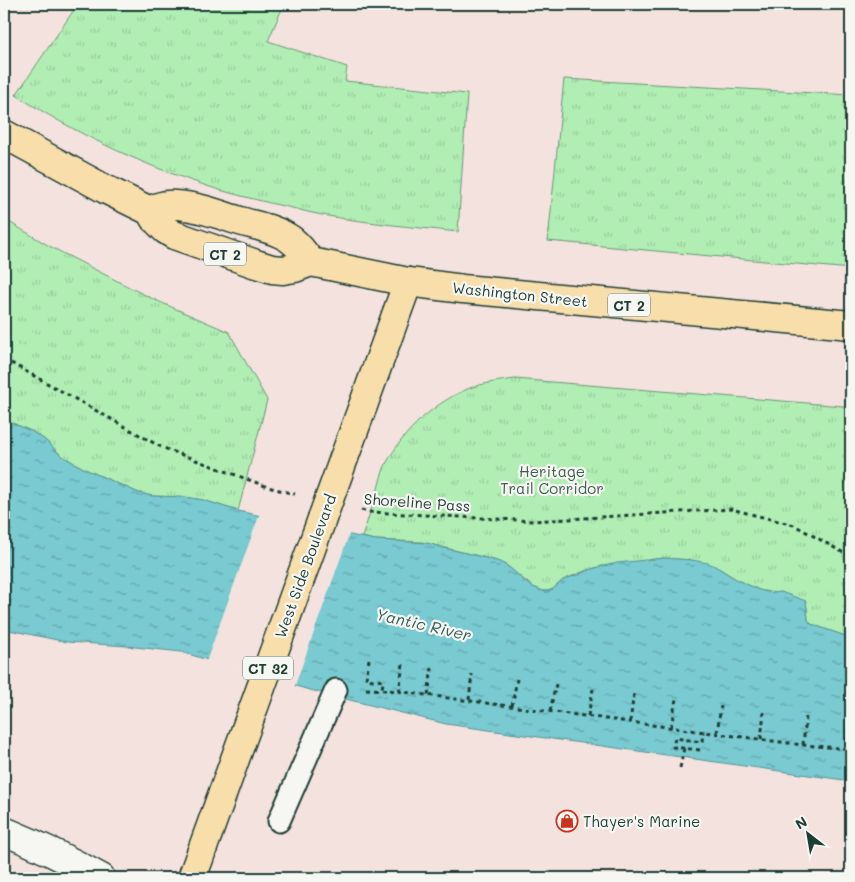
<svg xmlns="http://www.w3.org/2000/svg" width="855" height="882" font-family="Mali,sans-serif">
<defs>
<pattern id="park-tufts" width="24" height="20" patternUnits="userSpaceOnUse" patternTransform="scale(1.25)"><rect width="24" height="20" fill="#b1eeb4"/><path d="M3 7l-1-3M5 7V3M7 7l1-3M15 17l-1-3M17 17v-4M19 17l1-3" fill="none" stroke="#98cd9b"/></pattern>
<pattern id="water-ripples" width="26" height="14" patternUnits="userSpaceOnUse" patternTransform="scale(1.25)"><rect width="26" height="14" fill="#79cad1"/><path d="M2 4q2-2 4 0t4 0M15 11q2-2 4 0t4 0" fill="none" stroke="#63a5aa"/></pattern>
</defs>
<rect width="100%" height="100%" fill="#f4e2de"/>
<filter id="ink" filterUnits="userSpaceOnUse"><feTurbulence type="fractalNoise" baseFrequency=".02" numOctaves="2"/><feDisplacementMap in="SourceGraphic" scale="10" xChannelSelector="R" yChannelSelector="G"/><feConvolveMatrix kernelMatrix="1 2 1 2 8 2 1 2 1" color-interpolation-filters="sRGB"/></filter>
<g filter="url(#ink)">
<path fill="url(#park-tufts)" stroke="#689674" d="M 78,4 L 284,4 L 268,41 L 347,67 L 345,81 L 467,94 L 458,232 C 413,227 367,223 322,215 C 306,212 290,207 274,204 C 250,198 227,193 204,185 C 138,163 75,133 16,95 Z
M 564,79 L 851,95 L 851,269 L 548,241 Z
M 4,219 L 51,247 L 127,286 L 153,299 L 229,332 L 267,400 L 238,511 L 203,500 L 185,497 L 152,496 L 139,493 L 85,469 L 62,456 L 45,440 L 33,432 L 10,422 L 4,419 Z
M 515,379 L 843,406 L 851,408 L 851,638 L 811,624 L 808,620 L 807,607 L 781,592 L 773,593 L 759,590 L 736,579 L 720,569 L 691,560 L 664,558 L 602,566 L 587,570 L 563,580 L 553,589 L 548,591 L 543,591 L 533,587 L 506,565 L 494,560 L 422,542 L 376,540 L 362,537 C 367,521 373,505 378,489 C 380,481 382,472 386,464 C 404,430 435,402 470,388 C 484,383 500,381 515,379 Z"/>
<path fill="url(#water-ripples)" stroke="#559292" d="M 4,419 L 10,422 L 33,432 L 45,440 L 62,456 L 85,469 L 139,493 L 152,496 L 185,497 L 203,500 L 238,511 L 355,536 L 376,540 L 427,543 L 444,548 L 475,555 L 500,562 L 510,568 L 528,584 L 533,587 L 543,591 L 548,591 L 553,589 L 563,580 L 595,568 L 617,563 L 664,558 L 692,560 L 708,563 L 715,566 L 736,579 L 759,590 L 773,593 L 781,592 L 806,601 L 808,620 L 811,624 L 851,638 L 851,781 L 446,724 L 306,689 L 181,652 L 126,646 L 67,642 L 4,629 Z"/>
<path fill="#f4e2de" d="M 260,513 L 350,532 L 294,688 L 206,662 Z"/>
<g fill="none" stroke-linecap="round" stroke-linejoin="round">
<g stroke="#1f3d34" stroke-width="25">
<path id="service" d="M 279,821 L 336,690"/>
</g>
<g stroke="#1f3d34" stroke-width="31">
<path id="minor" d="M 4,831 C 38,845 69,860 101,878"/>
</g>
<g stroke="#1f3d34" stroke-width="31">
<path id="primary" d="M 344,458 L 408,282"/>
</g>
<g stroke="#1f3d34" stroke-width="31">
<path id="trunk" d="M 4,134 L 105,189 L 150,211 L 154,218 L 166,230 L 174,235 L 256,264 L 272,269 L 283,270 L 295,268 L 311,262 L 408,282 L 463,289 L 851,325
M 150,211 C 158,206 167,204 176,205 C 198,206 220,215 240,221 C 257,226 276,229 290,239 C 299,245 304,254 311,262"/>
</g>
<path stroke="#1f3d34" stroke-width="3" stroke-dasharray="4 4" stroke-linecap="butt" d="M 4,359 L 161,447 L 268,487 L 295,494
M 361,510 L 370,512 L 534,521 L 731,509 L 794,525 L 851,557
M 369,659 L 366,679 L 383,681 L 382,690
M 366,689 L 388,690 L 803,745 L 851,749
M 399,692 L 403,664
M 428,695 L 432,668
M 469,700 L 472,674
M 512,706 L 517,679
M 550,711 L 556,684
M 588,716 L 593,689
M 630,722 L 634,693
M 671,727 L 676,699
M 717,733 L 721,706
M 761,739 L 764,712
M 803,745 L 806,717
M 846,749 L 848,719
M 700,750 L 673,747 L 675,738 L 702,742 L 703,731
M 680,768 L 684,748"/>
<use href="#service" stroke="#f6f6f2" stroke-width="21"/>
<use href="#minor" stroke="#f6f6f2" stroke-width="28"/>
<use href="#primary" stroke="#f8deab" stroke-width="28"/>
<use href="#trunk" stroke="#f8deab" stroke-width="28"/>
<g stroke="#1f3d34" stroke-width="31" stroke-linecap="butt">
<path id="primary-bridge" d="M 192,878 L 344,458"/>
</g>
<use href="#primary-bridge" stroke="#f8deab" stroke-width="28"/>
</g>
</g>
<defs>
<g id="shop-ring" transform="scale(1.125)"><circle r="9.5" fill="#f6f6f2" stroke="#c8321e" stroke-width="1.5"/><path d="M-5-2.5h2.3a2.7 3.5 0 0 1 5.4 0H5L5.5 6h-11ZM-1.5-2.5h3a1.5 2.3 0 0 0-3 0Z" fill="#c8321e"/></g>
</defs>
<g fill-rule="evenodd">
<use href="#shop-ring" x="567" y="821"/>
</g>
<g text-anchor="middle" dominant-baseline="central" stroke-width="4.5" stroke-linejoin="round" paint-order="stroke">
<g fill="#f6f6f2" stroke="#60746d" stroke-width="1">
<rect x="204" y="242.5" width="42" height="23" rx="4"/>
<rect x="608" y="293.5" width="42" height="23" rx="4"/>
<rect x="243" y="656.5" width="50" height="23" rx="4"/>
</g>
<g font-size="14" font-weight="bold" fill="#1f3d34">
<text x="225" y="254">CT 2</text>
<text x="629" y="305">CT 2</text>
<text x="268" y="668">CT 32</text>
</g>
<g font-size="15" fill="#1f3d34" stroke="#f6f6f2">
<text transform="translate(520 294) rotate(6)">Washington Street</text>
<text transform="translate(417 502) rotate(4)">Shoreline Pass</text>
<text transform="translate(305 566) rotate(-70)">West Side Boulevard</text>
</g>
<g font-size="15" fill="#3c604e" stroke="#f6f6f2">
<text x="552" y="471">Heritage<tspan x="552" dy="17">Trail Corridor</tspan></text>
</g>
<g font-size="15" fill="#1f3d34" stroke="#f6f6f2" text-anchor="start">
<text x="583" y="821">Thayer's Marine</text>
</g>
<g font-size="16" font-style="italic" fill="#36605b" stroke="#f6f6f2">
<text transform="translate(424 624) rotate(13)">Yantic River</text>
</g>
</g>
<rect width="855" height="882" fill="none" stroke="#f6f6f2" stroke-width="20"/>
<rect x="10" y="10" width="835" height="862" fill="none" stroke="#1f3d34" stroke-width="2" filter="url(#ink)"/>
<g transform="translate(808 834) rotate(329)" stroke="#f6f6f2" stroke-width="4" paint-order="stroke">
<path d="M0-4L9 19L0 12L-9 19Z" fill="#1f3d34"/>
<text y="-8" font-size="14" font-weight="bold" text-anchor="middle" fill="#1f3d34">N</text>
</g>
</svg>
